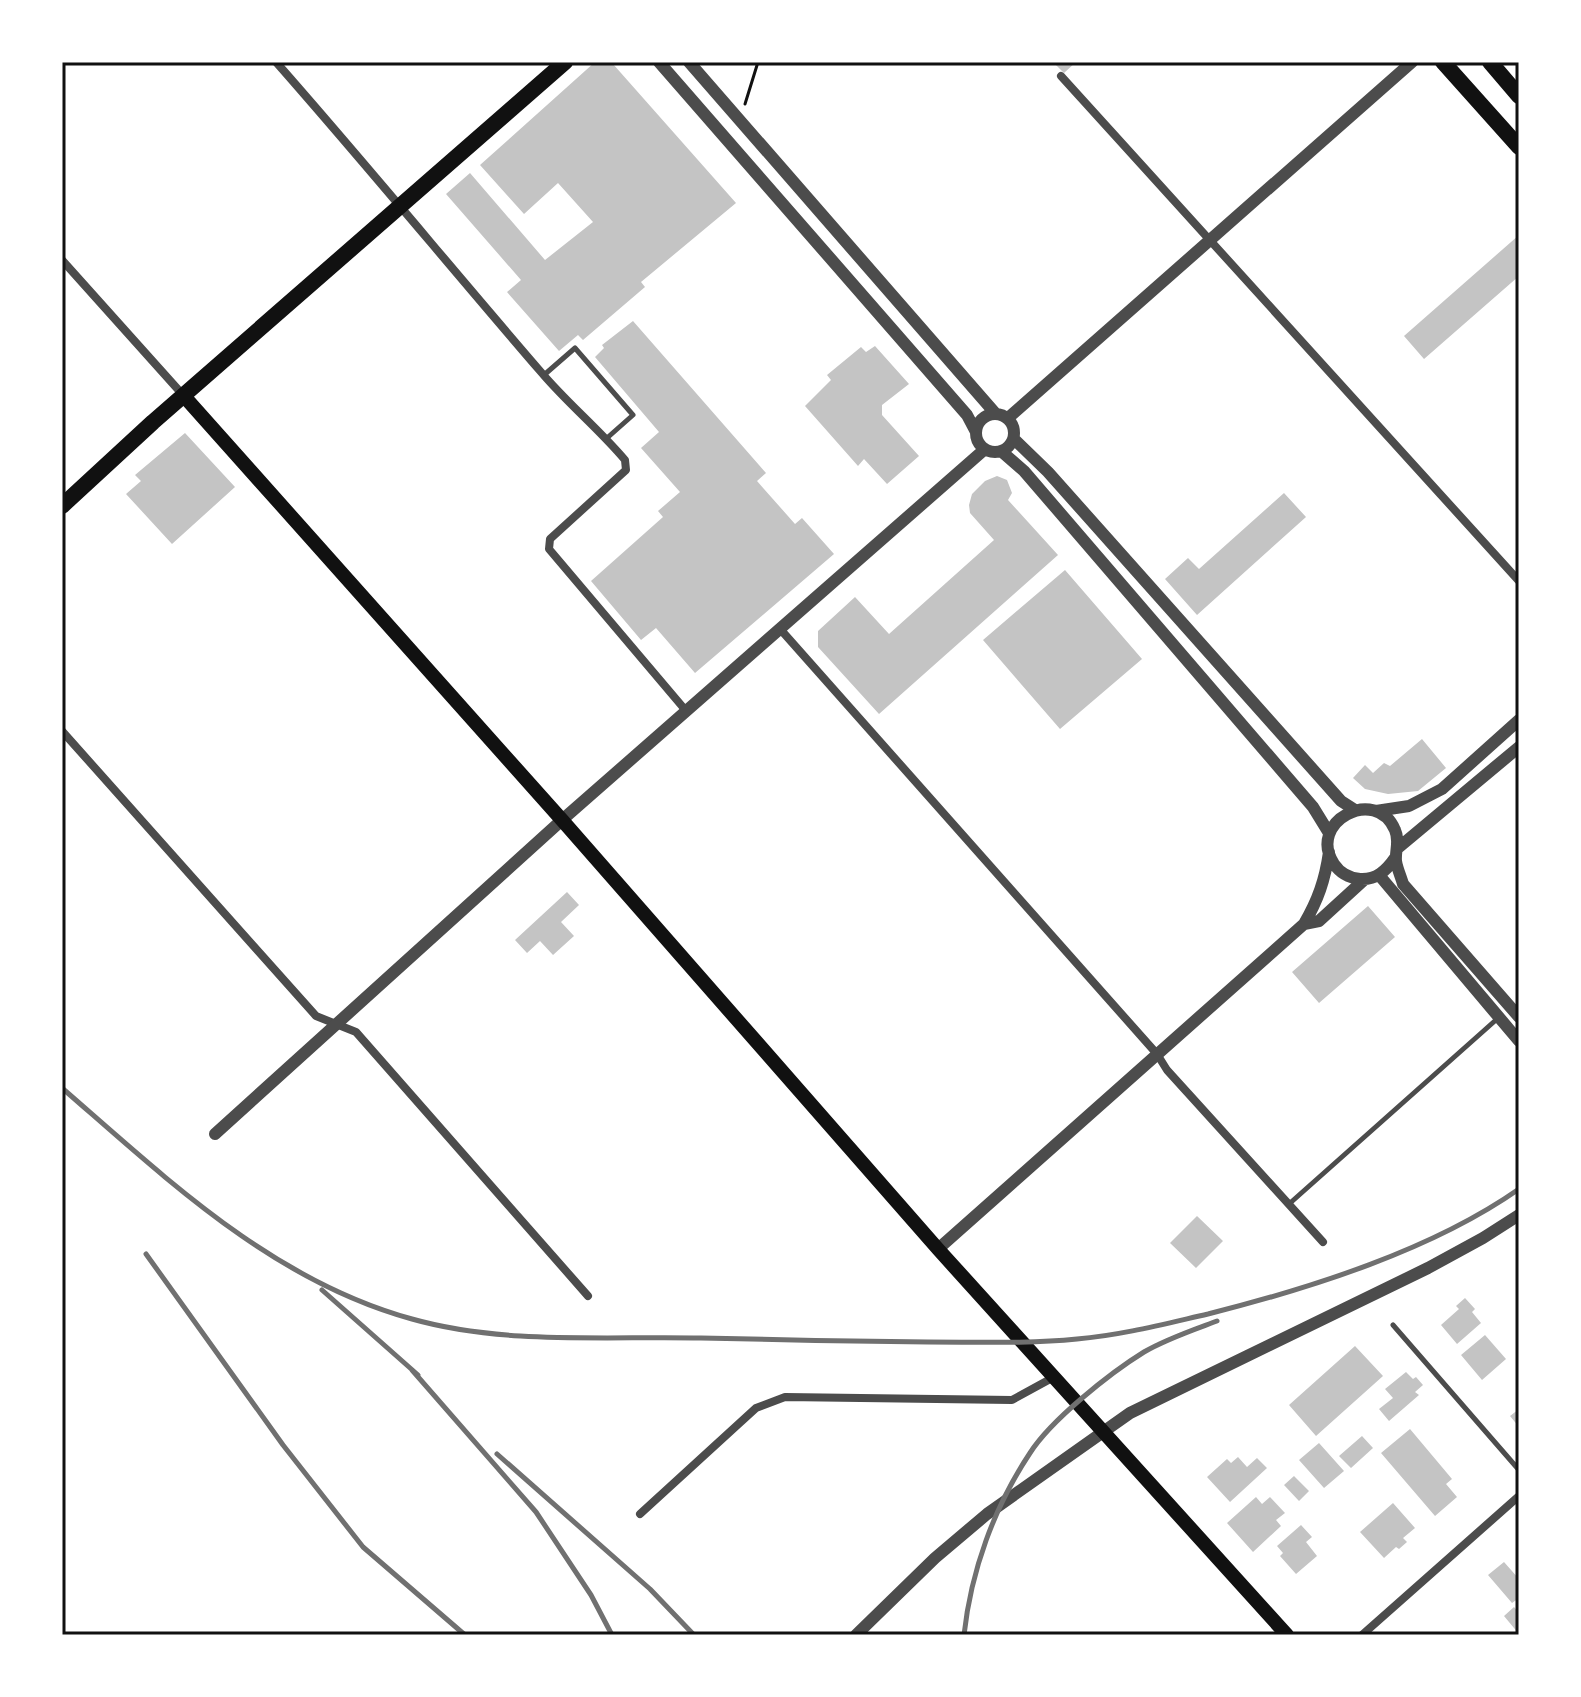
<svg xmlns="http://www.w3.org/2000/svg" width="1581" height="1697" font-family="Mulish,sans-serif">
<rect width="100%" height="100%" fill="#fff"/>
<path fill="#c4c4c4" d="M 595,62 L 613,64 L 736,203 L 641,282 L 645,287 L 583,340 L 578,335 L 559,351 L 507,292 L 521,280 L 446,194 L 470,173 L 545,260 L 593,222 L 558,183 L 524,214 L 480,165 Z
M 1053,62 L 1076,62 L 1064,73 Z
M 1519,235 L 1519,276 L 1424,359 L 1404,336 Z
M 633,321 L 766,473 L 757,481 L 795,524 L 802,518 L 834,554 L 695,673 L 656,628 L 641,640 L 591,581 L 663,517 L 658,511 L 680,492 L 641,448 L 659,432 L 595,357 L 604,348 L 602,345 Z
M 875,346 L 909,384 L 882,405 L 882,415 L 919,456 L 887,484 L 864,459 L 858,466 L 805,406 L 831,380 L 827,375 L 861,347 L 866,352 Z
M 185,433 L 235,487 L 172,544 L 126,494 L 141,481 L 135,475 Z
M 997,476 L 1007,480 L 1012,493 L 1008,500 L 1058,555 L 879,714 L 818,647 L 818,631 L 855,597 L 889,634 L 994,540 L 970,513 L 969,505 L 972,494 L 985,481 Z
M 1284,493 L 1306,517 L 1197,615 L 1165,579 L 1188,558 L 1199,569 Z
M 1065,570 L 1142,659 L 1060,729 L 983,640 Z
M 1422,739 L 1446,768 L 1418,791 L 1388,794 L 1365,789 L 1353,778 L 1365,765 L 1373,773 L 1384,763 L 1390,766 Z
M 567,892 L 579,905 L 561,922 L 574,936 L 553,955 L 540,941 L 527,953 L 515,940 Z
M 1368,906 L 1395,937 L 1319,1003 L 1292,972 Z
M 1197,1216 L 1223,1241 L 1196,1268 L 1170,1243 Z
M 1465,1298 L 1475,1309 L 1472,1312 L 1481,1323 L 1457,1344 L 1441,1325 L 1459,1309 L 1456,1306 Z
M 1485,1335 L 1506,1359 L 1482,1380 L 1461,1355 Z
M 1355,1346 L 1383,1376 L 1316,1436 L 1289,1405 Z
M 1406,1372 L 1413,1379 L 1416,1377 L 1423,1385 L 1415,1392 L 1419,1395 L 1389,1421 L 1379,1409 L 1393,1398 L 1385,1389 Z
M 1519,1409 L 1519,1427 L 1510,1416 Z
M 1410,1429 L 1452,1479 L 1446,1484 L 1457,1497 L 1435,1516 L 1381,1453 Z
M 1362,1436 L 1373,1448 L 1351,1468 L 1339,1456 Z
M 1319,1443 L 1344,1471 L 1324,1488 L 1299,1460 Z
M 1238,1457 L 1247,1467 L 1257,1458 L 1267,1468 L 1230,1502 L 1207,1477 L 1227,1459 L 1231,1463 Z
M 1294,1476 L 1309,1491 L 1299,1501 L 1284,1485 Z
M 1256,1497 L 1262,1504 L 1270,1497 L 1285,1513 L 1276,1520 L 1281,1526 L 1253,1552 L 1227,1523 Z
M 1393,1503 L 1415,1528 L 1403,1538 L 1407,1542 L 1399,1549 L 1396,1547 L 1384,1558 L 1360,1532 Z
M 1301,1525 L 1312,1537 L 1306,1542 L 1317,1556 L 1296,1574 L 1280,1556 L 1283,1553 L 1277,1546 Z
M 1504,1562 L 1519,1579 L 1519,1598 L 1512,1603 L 1488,1575 Z
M 1514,1607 L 1519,1613 L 1519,1634 L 1504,1616 Z"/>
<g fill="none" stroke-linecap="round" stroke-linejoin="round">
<path stroke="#111" stroke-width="3" d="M 745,104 L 758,62"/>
<path stroke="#4c4c4c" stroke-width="5" d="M 544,375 L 575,348 L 633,415 L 607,438
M 1289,1204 L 1497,1019
M 1393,1325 L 1519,1470"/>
<path stroke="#4c4c4c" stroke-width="8" d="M 276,62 C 366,164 452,269 541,372 C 567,403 599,429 625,460 L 626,470 L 550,539 L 549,549 L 687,712
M 1061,76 L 1519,581
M 62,260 L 183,395
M 781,630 L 1157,1054 L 1167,1070 L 1323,1242
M 62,731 L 316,1016 L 356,1032 L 588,1296
M 640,1514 L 756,1408 L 785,1397 L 1012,1400 L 1054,1377
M 1362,1635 L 1519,1496"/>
<path stroke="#4c4c4c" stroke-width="12" d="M 659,62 L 967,415 L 976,432
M 689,62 L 995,413
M976 433a19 19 0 1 1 38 0a19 19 0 1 1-38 0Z
M 1008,418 L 1412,62
M 1014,439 L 1048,472 L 1341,801 L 1355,810
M 1001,451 L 1024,471 L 1313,807 L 1329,833
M 1376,811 L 1409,806 L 1442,789 L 1519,720
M 1398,848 L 1519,747
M 1395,858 C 1386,871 1376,880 1360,879 C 1350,878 1340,873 1334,864 C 1306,822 1376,785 1395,830 C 1400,841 1395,850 1396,861 C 1397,868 1401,877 1403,884 L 1519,1017
M 1379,875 L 1519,1041
M 1304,924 L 1319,921 L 1365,879
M 215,1134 L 562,820 L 985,449
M 938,1249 L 1304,924 C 1318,900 1325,880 1329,852
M 856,1635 L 935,1558 L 987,1514 L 1130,1413 L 1428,1268 L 1483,1238 L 1519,1215"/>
<path stroke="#111" stroke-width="14" d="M 183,395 L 562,820 L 938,1249 L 1287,1635"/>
<path stroke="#111" stroke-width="16" d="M 1443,62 L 1519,147
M 1490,62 L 1519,96
M 62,506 L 153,422 L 565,62"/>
<path stroke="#707070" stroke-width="5" d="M 62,1088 C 168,1180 273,1281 412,1319 C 504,1345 606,1336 701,1338 C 777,1340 852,1341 928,1342 C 978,1342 1028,1344 1077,1339 C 1122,1335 1164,1324 1208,1314 C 1311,1288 1432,1250 1519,1189
M 146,1254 L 283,1445 L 363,1547 L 465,1635
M 322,1290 L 418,1375
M 412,1370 L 536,1512 L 591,1595 L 612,1635
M 497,1454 L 650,1589 L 694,1635
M 964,1635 C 971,1571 994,1507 1030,1453 C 1051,1420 1110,1373 1144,1352 C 1166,1339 1193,1330 1217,1321"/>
</g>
<rect width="1581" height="1697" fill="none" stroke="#ffffff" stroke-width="128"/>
<rect x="64" y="64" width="1453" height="1569" fill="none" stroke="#111" stroke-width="3"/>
</svg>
